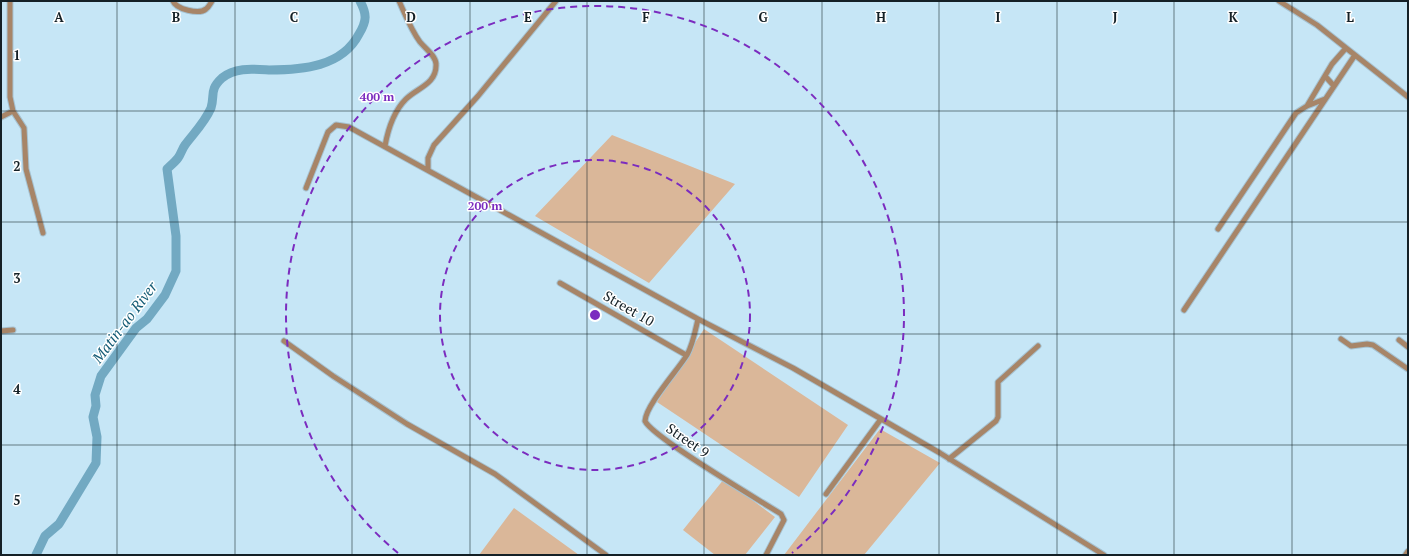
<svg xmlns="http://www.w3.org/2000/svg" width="1409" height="556" font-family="'PT Serif',serif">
<rect width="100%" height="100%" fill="#c6e6f6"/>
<path fill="#dab799" d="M 612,135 L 735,184 L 649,283 L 535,216 Z
M 704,329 L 848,425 L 799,497 L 657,402 Z
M 880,429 L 940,463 L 864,555 L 784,555 Z
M 724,479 L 775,517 L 745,555 L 715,555 L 683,530 Z
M 514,508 L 579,555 L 479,555 Z"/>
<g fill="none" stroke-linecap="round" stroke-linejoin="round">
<path stroke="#72a9c2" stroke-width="9" d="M 36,555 L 45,536 L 59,524 L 96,463 L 97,437 L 93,417 L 96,406 L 95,395 L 101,376 L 136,328 L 147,319 L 165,295 L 176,271 L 176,236 L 167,169 C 170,166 175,162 178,158 C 181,154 182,149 185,145 C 194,133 205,122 211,108 C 215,95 209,90 222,78 C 235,67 253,69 269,70 C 302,70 342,67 359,34 C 367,21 367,14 360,1"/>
<g stroke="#a6c2d1" stroke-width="7">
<path id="minor" d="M 10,1 L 10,97 L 13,111 L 24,128 L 26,169 L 43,233
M 173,1 C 176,9 199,15 206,9 C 209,7 210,4 212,1
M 1279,1 L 1317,25 L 1408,97
M 1325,76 L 1334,86
M 1307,106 L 1332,64 L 1346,48
M 1,117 L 13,111
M 385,146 C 388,129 393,112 406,99 C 417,88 437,84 436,64 C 436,56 425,48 420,42 C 411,30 405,14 399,1
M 428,170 L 428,158 L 434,145 L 478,96 L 556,1
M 306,188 L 328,132 L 336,125 L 349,127 L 698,319 L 793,368 L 940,453 L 1104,555
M 1218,229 L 1296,113 L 1307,106 L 1325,99
M 560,283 L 686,355
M 1184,310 L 1355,55
M 698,319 C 695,332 693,344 687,355 C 677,371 646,405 645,421 C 652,437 759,500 781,514 L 784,520 L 766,555
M 1,331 L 13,330
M 1341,339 L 1351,346 L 1367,344 L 1373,345 L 1408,369
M 1399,340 L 1408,347
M 284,341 L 333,376 L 407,424 L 495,474 L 606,555
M 949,459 L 996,421 L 998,417 L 998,382 L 1038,346
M 826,494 L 881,419"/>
</g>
<g stroke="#a6c2d1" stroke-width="8">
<path id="tertiary" d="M 1406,555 L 1408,552"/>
</g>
<use href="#minor" stroke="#a78568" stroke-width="5"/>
<use href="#tertiary" stroke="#a78568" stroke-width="6"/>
</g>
<path fill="none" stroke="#142026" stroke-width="1" stroke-opacity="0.55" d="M 117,1 L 117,555M 235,1 L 235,555M 352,1 L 352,555M 470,1 L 470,555M 587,1 L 587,555M 704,1 L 704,555M 822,1 L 822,555M 939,1 L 939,555M 1057,1 L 1057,555M 1174,1 L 1174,555M 1292,1 L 1292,555M 1,111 L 1408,111M 1,222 L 1408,222M 1,334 L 1408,334M 1,445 L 1408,445"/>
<g fill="none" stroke="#7b2cbf" stroke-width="2" stroke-dasharray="7 5">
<circle cx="595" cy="315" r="155"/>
<path d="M398 553A309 309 0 1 1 792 553"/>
</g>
<g text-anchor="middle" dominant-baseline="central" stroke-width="3" stroke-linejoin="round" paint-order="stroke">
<g font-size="14" fill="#142026" stroke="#fff">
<text transform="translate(629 308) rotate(30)">Street 10</text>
<text transform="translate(688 440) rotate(35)">Street 9</text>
</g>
<g font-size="15" font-style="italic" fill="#155c76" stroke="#fff">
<text transform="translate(124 322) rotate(-53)">Matin-ao River</text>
</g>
</g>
<g font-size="13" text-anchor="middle" font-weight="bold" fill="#142026" stroke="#fff" stroke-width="3" stroke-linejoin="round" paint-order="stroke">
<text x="59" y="22">A</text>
<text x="176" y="22">B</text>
<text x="294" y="22">C</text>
<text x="411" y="22">D</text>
<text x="528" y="22">E</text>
<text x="646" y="22">F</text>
<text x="763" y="22">G</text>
<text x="881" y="22">H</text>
<text x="998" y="22">I</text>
<text x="1115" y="22">J</text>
<text x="1233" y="22">K</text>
<text x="1350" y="22">L</text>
<text x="17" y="60">1</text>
<text x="17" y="171">2</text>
<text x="17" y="283">3</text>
<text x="17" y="394">4</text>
<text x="17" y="505">5</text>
</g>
<circle cx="595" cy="315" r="6" fill="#7b2cbf" stroke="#fff" stroke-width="2"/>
<g font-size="12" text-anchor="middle" font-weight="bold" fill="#7b2cbf" stroke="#fff" stroke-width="3" stroke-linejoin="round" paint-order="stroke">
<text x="377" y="101">400 m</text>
<text x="485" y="210">200 m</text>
</g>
<rect width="1409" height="556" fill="none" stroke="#142026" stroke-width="4"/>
</svg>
